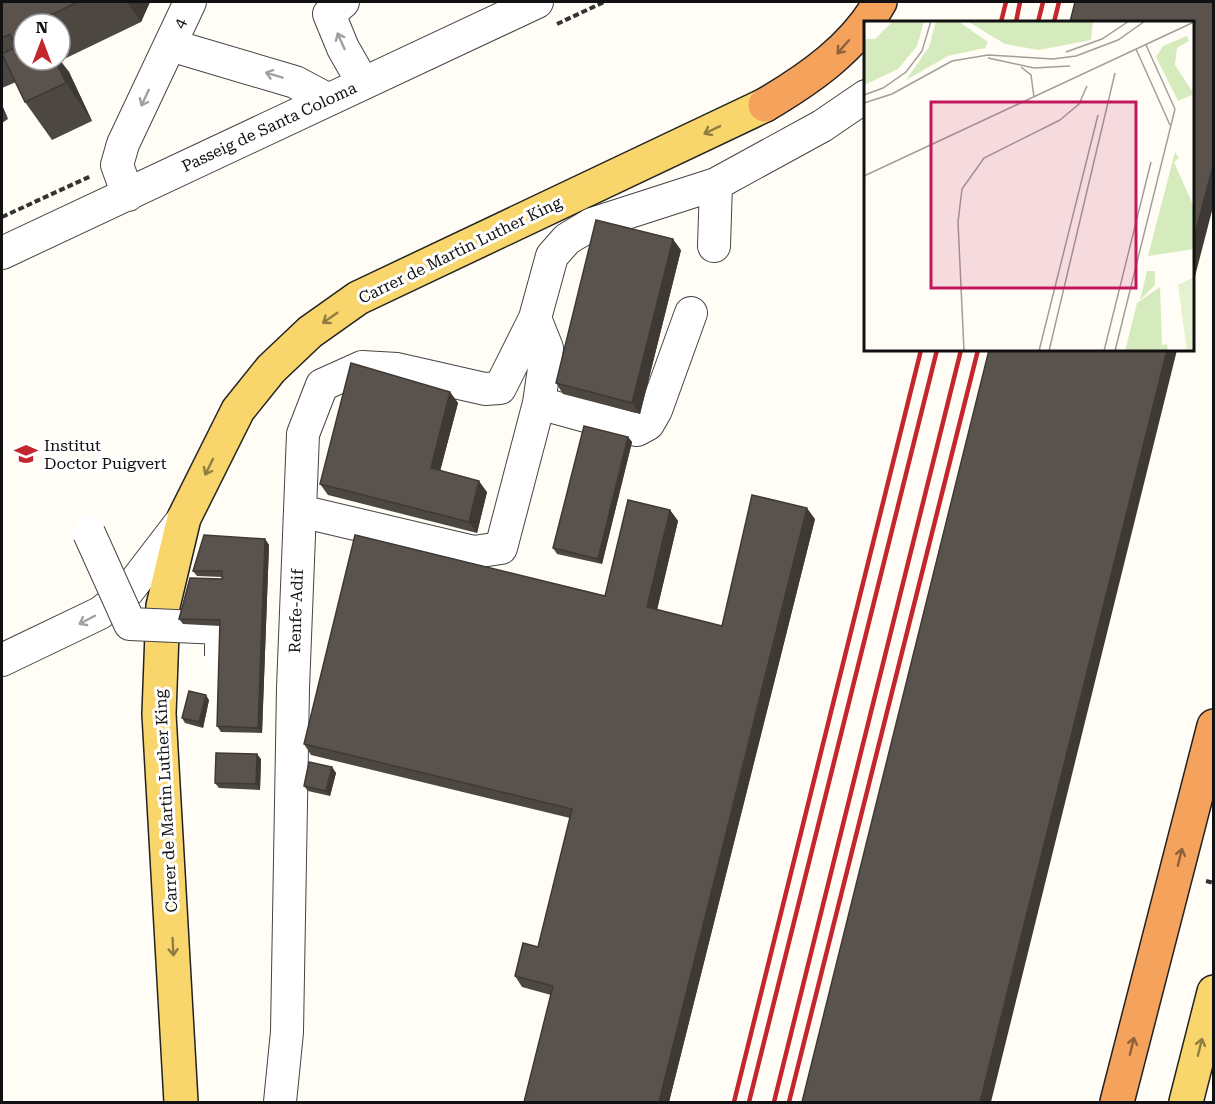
<svg xmlns="http://www.w3.org/2000/svg" width="1215" height="1104" font-family="'Roboto Serif',serif">
<rect width="100%" height="100%" fill="#fffdf5"/>
<g fill="none" stroke-linecap="round" stroke-linejoin="round">
<g stroke="#444" stroke-width="34">
<path id="minor" d="M 343,2 L 329,14 L 343,48 L 363,83
M 170,45 L 295,82 L 327,99
M 128,195 L 117,165 L 123,144 L 190,2
M 714,246 L 716,184
M 2,253 L 537,2
M 539,403 L 637,430 L 648,424 L 656,410 L 691,313
M 300,511 L 474,552 L 501,548 L 539,403 L 547,348 L 535,318
M 2,660 L 100,613 L 128,591 L 184,518
M 280,1102 L 287,1032 L 293,688 L 303,434 L 322,385 L 362,367 L 397,369 L 485,389 L 500,388 L 535,318 L 552,256 L 567,239 L 592,224 L 716,184 L 822,126 L 866,96"/>
</g>
<g stroke="#222" stroke-width="36">
<path id="major" d="M 181,1102 L 159,714 L 163,606 L 184,518 L 238,410 L 271,369 L 310,332 L 358,298 L 765,105
M 1186,1102 L 1214,992"/>
</g>
<g stroke="#222" stroke-width="36">
<path id="highway" d="M 765,105 C 809,79 854,48 880,2
M 1117,1102 L 1214,726"/>
</g>
<path stroke="#333" stroke-width="4" stroke-dasharray="6 3" stroke-linecap="butt" d="M 557,24 L 604,2
M 2,217 L 91,176
M 1206,881 L 1214,883"/>
<use href="#minor" stroke="#fff" stroke-width="32"/>
<use href="#major" stroke="#f9d66b" stroke-width="33"/>
<use href="#highway" stroke="#f5a25d" stroke-width="33"/>
<path stroke="#c4262e" stroke-width="4.5" d="M 1001,22 L 1006,2
M 1016,22 L 1020,2
M 1038,22 L 1043,2
M 1054,22 L 1059,2
M 734,1102 L 921,350
M 749,1102 L 937,350
M 774,1102 L 961,350
M 789,1102 L 978,350"/>
<g stroke="#444" stroke-width="34" stroke-linecap="butt">
<path id="minor-bridge" d="M 89,533 L 130,624 L 221,628 L 221,656"/>
</g>
<use href="#minor-bridge" stroke="#fff" stroke-width="32"/>
</g>
<path fill="#4d4742" fill-rule="evenodd" d="M 2,2 L 150,2 L 141,22 L 60,61 L 69,72 L 92,121 L 52,140 L 25,102 L 16,82 L 2,88 ZM 24,24 L 60,24 L 60,60 L 24,60 Z
M 2,105 L 8,119 L 2,123 Z
M 681,250 L 640,414 L 563,394 L 556,383 Z
M 450,392 L 458,403 L 440,471 L 487,492 L 477,533 L 328,495 L 320,484 Z
M 628,437 L 632,442 L 602,564 L 557,554 L 553,548 Z
M 670,510 L 678,521 L 657,610 L 722,626 L 815,519 L 669,1102 L 524,1102 L 551,995 L 522,987 L 515,976 L 538,947 L 570,818 L 311,755 L 304,744 L 605,596 Z
M 265,539 L 269,545 L 262,733 L 221,732 L 217,726 L 220,626 L 183,624 L 179,619 L 222,579 L 222,577 L 197,576 L 193,571 Z
M 209,700 L 203,728 L 185,723 L 182,718 Z
M 261,759 L 260,790 L 219,788 L 215,783 Z
M 332,767 L 336,773 L 330,796 L 308,791 L 304,786 Z"/>
<path fill="#3f3936" d="M 127,2 L 150,2 L 141,22 Z
M 55,60 L 60,60 L 69,72 L 92,121 L 66,83 Z
M 2,105 L 8,119 L 2,110 Z
M 1214,162 L 1214,203 L 1192,288 L 1192,246 Z
M 673,239 L 681,250 L 640,414 L 632,403 Z
M 1167,350 L 1177,350 L 991,1102 L 980,1102 Z
M 450,392 L 458,403 L 438,479 L 431,468 Z
M 628,437 L 632,442 L 602,564 L 598,559 Z
M 479,481 L 487,492 L 477,533 L 469,522 Z
M 807,508 L 815,519 L 669,1102 L 659,1102 Z
M 670,510 L 678,521 L 655,618 L 647,607 Z
M 265,539 L 269,545 L 262,733 L 258,728 Z
M 206,695 L 209,700 L 203,728 L 199,722 Z
M 257,754 L 261,759 L 260,790 L 256,784 Z
M 332,767 L 336,773 L 330,796 L 326,791 Z"/>
<path fill="#5a524d" stroke="#3f3936" stroke-width="1.5" d="M 2,2 L 78,2 L 32,24 L 24,24 L 24,28 L 22,29 L 24,33 L 24,60 L 55,60 L 66,83 L 25,102 L 2,54 L 16,47 L 10,34 L 2,38 Z
M 1075,2 L 1214,2 L 1214,162 L 1192,246 L 1192,22 L 1070,22 Z
M 596,220 L 673,239 L 632,403 L 556,383 Z
M 989,350 L 1167,350 L 980,1102 L 802,1102 Z
M 351,363 L 450,392 L 431,468 L 479,481 L 469,522 L 320,484 Z
M 584,426 L 628,437 L 598,559 L 553,548 Z
M 752,495 L 807,508 L 659,1102 L 524,1102 L 553,986 L 515,976 L 523,943 L 538,947 L 572,809 L 304,744 L 355,535 L 605,596 L 628,500 L 670,510 L 647,607 L 722,626 Z
M 204,535 L 265,539 L 258,728 L 217,726 L 220,620 L 179,619 L 190,578 L 222,579 L 222,571 L 193,571 Z
M 189,691 L 206,695 L 199,722 L 182,718 Z
M 216,753 L 257,754 L 256,784 L 215,783 Z
M 309,762 L 332,767 L 326,791 L 304,786 Z"/>
<defs><path id="oneway-shaft" d="M-6 0H5M1.5-3L5.5 0L1.5 3" fill="none" stroke-width="1.6" stroke-linecap="round" stroke-linejoin="round" transform="scale(1.5)"/></defs>
<g stroke="#a0a0a0">
<use href="#oneway-shaft" transform="translate(341 41) rotate(-114)"/>
<use href="#oneway-shaft" transform="translate(274 75) rotate(-163)"/>
<use href="#oneway-shaft" transform="translate(145 98) rotate(115)"/>
<use href="#oneway-shaft" transform="translate(87 620) rotate(152)"/>
</g>
<g stroke="#8e613b">
<use href="#oneway-shaft" transform="translate(843 47) rotate(131)"/>
<use href="#oneway-shaft" transform="translate(1180 857) rotate(-76)"/>
<use href="#oneway-shaft" transform="translate(1132 1046) rotate(-76)"/>
</g>
<g stroke="#917d42">
<use href="#oneway-shaft" transform="translate(712 130) rotate(154)"/>
<use href="#oneway-shaft" transform="translate(330 318) rotate(145)"/>
<use href="#oneway-shaft" transform="translate(209 467) rotate(116)"/>
<use href="#oneway-shaft" transform="translate(173 947) rotate(87)"/>
<use href="#oneway-shaft" transform="translate(1200 1047) rotate(-76)"/>
</g>
<defs>
<g id="school-bare" transform="scale(1.8)"><path d="M0-5L7-2L0 1L-7-2ZM-4 1L0 2.5L4 1V4Q0 6-4 4Z" fill="#c4262e" stroke="#fff" stroke-width="2.5" paint-order="stroke"/></g>
</defs>
<g fill-rule="evenodd">
<use href="#school-bare" x="26" y="454"/>
</g>
<g text-anchor="middle" dominant-baseline="central" stroke-width="6" stroke-linejoin="round" paint-order="stroke">
<g font-size="16" fill="#111" stroke="#fff">
<text transform="translate(180 23) rotate(-65)">4</text>
<text transform="translate(269 127) rotate(-25)">Passeig de Santa Coloma</text>
<text transform="translate(460 250) rotate(-26)">Carrer de Martin Luther King</text>
<text transform="translate(296 611) rotate(-88)">Renfe-Adif</text>
<text transform="translate(166 801) rotate(-93)">Carrer de Martin Luther King</text>
</g>
<g font-size="16" fill="#111" stroke="#fff" text-anchor="start">
<text x="44" y="445">Institut<tspan x="44" dy="18">Doctor Puigvert</tspan></text>
</g>
</g>
<g transform="translate(864 21)">
<rect width="330" height="330" fill="#fffdf5"/>
<path d="M 29,0 L 60,0 L 53,25 L 34,48 L 0,64 L 0,18 L 11,18 ZM 72,0 L 94,0 L 124,21 L 121,27 L 84,35 L 42,59 L 65,26 ZM 103,0 L 229,0 L 227,19 L 175,29 L 141,23 ZM 323,15 L 325,20 L 313,27 L 311,44 L 330,73 L 314,80 L 292,36 L 299,25 ZM 311,131 L 315,137 L 310,141 L 330,186 L 330,228 L 284,235 ZM 283,250 L 291,250 L 291,264 L 276,279 ZM 296,266 L 298,324 L 303,323 L 304,330 L 261,330 L 273,282 Z" fill="#d5ebbd"/>
<path d="M 330,256 L 330,330 L 323,330 L 314,264 Z" fill="#e6f2cf"/>
<path fill="none" stroke="#a09f9a" stroke-width="1.5" d="M 282,24 L 311,88M 272,28 L 306,104M 202,31 L 238,18 L 265,0M 124,37 L 170,47 L 206,45M 157,46 L 167,54 L 170,76M 0,74 L 19,67 L 42,51 L 58,30 L 67,0M 0,82 L 28,73 L 88,40 L 124,34 L 189,38 L 212,35 L 254,19 L 281,0M 196,99 L 215,83 L 223,65M 0,155 L 330,1M 100,330 L 94,201 L 98,168 L 120,137 L 196,99M 175,330 L 234,94M 185,330 L 251,52M 240,330 L 287,141M 251,330 L 311,88"/>
<path fill="#c2185b" fill-opacity="0.15" stroke="#c2185b" stroke-width="3" d="M 67,81 L 272,81 L 272,267 L 67,267 Z"/>
<rect width="330" height="330" fill="none" stroke="#111" stroke-width="3"/>
</g>
<rect width="1215" height="1104" fill="none" stroke="#111111" stroke-width="6"/>
<g transform="translate(42 42)"><circle r="28" fill="#ffffff" stroke="#a0a0a0" stroke-width="1.5"/>
<path d="M0-4.5L10 22L0 15L-10 22Z" fill="#c4262e"/>
<text y="-9" font-size="16" font-weight="bold" text-anchor="middle" fill="#111111">N</text>
</g>
</svg>
